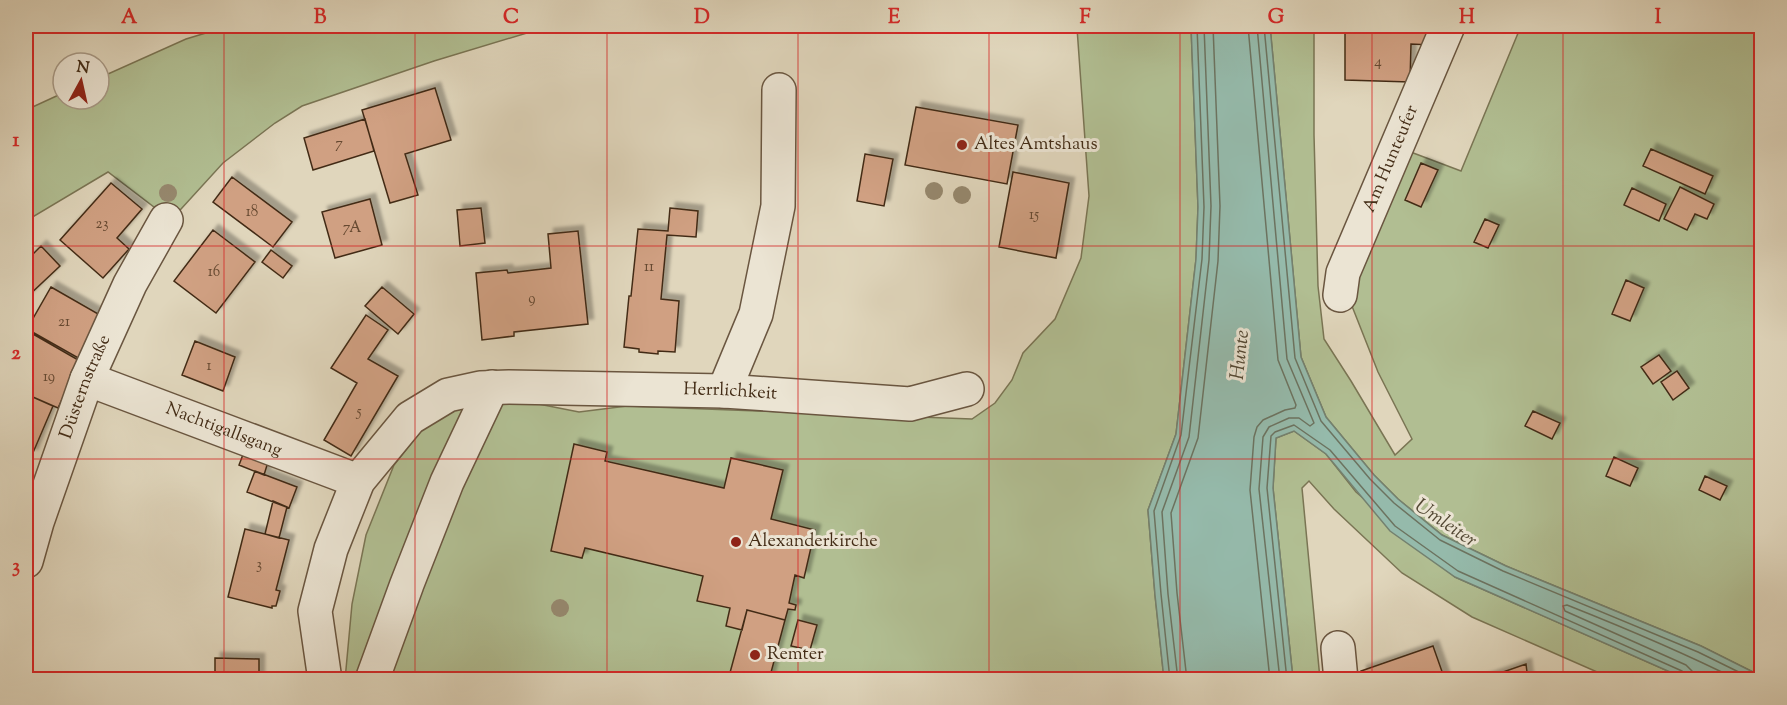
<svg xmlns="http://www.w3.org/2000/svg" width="1787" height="705" font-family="'Sorts Mill Goudy',serif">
<defs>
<filter id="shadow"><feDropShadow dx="5.5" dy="-5.5" stdDeviation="1.5" flood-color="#0004"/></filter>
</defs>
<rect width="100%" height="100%" fill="#e0d6bc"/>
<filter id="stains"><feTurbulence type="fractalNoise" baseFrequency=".00333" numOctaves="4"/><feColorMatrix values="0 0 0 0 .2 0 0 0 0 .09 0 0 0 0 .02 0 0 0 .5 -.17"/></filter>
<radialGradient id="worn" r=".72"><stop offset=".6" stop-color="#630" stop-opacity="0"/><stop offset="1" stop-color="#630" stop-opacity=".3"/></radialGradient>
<path fill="#b1be92" stroke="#7a7554" stroke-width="1.5" d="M 229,26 L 550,26 L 434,61 L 302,106 L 275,123 L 223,163 L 171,220 L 108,172 L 26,221 L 26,110 L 63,93 L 63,99 L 99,99 L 99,78 L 186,39 Z
M 1073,26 L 1191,26 L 1198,207 L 1196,259 L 1176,434 L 1148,510 L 1155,595 L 1164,679 L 345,680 L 352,604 L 366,535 L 394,465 L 428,422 L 477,400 L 498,396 L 579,412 L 627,406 L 972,419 L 995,403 L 1012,380 L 1023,353 L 1055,319 L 1081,258 L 1089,196 L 1077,28 Z
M 1270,26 L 1314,26 L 1314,135 L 1318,286 L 1324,339 L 1351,381 L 1395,455 L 1412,439 L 1378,372 L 1348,296 L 1408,151 L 1461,171 L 1521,26 L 1761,26 L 1761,676 L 1701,646 L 1506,566 L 1442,535 L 1398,499 L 1374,475 L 1326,417 L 1301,357 Z
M 1294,431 L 1326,454 L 1356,492 L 1455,577 L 1686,679 L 1613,679 L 1472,617 L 1402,573 L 1334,509 L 1309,481 L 1302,488 L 1320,679 L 1293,679 L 1273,488 L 1276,438 Z"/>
<path fill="#95baab" stroke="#74816f" stroke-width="1.5" d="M 1191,26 L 1270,26 L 1301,357 L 1326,417 L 1374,475 L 1398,499 L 1442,535 L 1506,566 L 1701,646 L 1761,676 L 1761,679 L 1686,679 L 1455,577 L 1390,531 L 1326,454 L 1294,431 L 1276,438 L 1273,488 L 1293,679 L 1164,679 L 1155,595 L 1148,510 L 1176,434 L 1196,259 L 1198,207 Z"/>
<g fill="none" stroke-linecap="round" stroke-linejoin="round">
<path stroke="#6c7360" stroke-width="1.5" d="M 1248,26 L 1278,360 L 1296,405 L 1295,408 L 1285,410 L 1263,420 L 1257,427 L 1254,437 L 1250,490 L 1270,680
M 1257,26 L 1287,359 L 1314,423 L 1310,426 L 1299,418 L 1289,418 L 1269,427 L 1263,437 L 1259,489 L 1280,680
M 1264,26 L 1295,358 L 1321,421 L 1370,479 L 1394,503 L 1440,540 L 1503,571 L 1698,652 L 1755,680
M 1170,680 L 1161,594 L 1154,511 L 1181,435 L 1202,259 L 1204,207 L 1197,26
M 1178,680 L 1168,594 L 1162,512 L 1189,437 L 1209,260 L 1211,206 L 1204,26
M 1187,680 L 1177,593 L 1171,513 L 1198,438 L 1218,261 L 1220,206 L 1213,26
M 1287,680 L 1267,488 L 1271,436 L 1275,432 L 1294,425 L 1330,450 L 1395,526 L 1458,571 L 1682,671 L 1686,674 L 1687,680
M 1694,680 L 1692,671 L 1686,665 L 1565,611 L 1563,606 L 1567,605 C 1625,628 1682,652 1738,680"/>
</g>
<path fill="#d0a082" stroke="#432c16" stroke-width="1.5" filter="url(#shadow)" d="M 1345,26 L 1430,26 L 1431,45 L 1411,44 L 1410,82 L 1345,80 Z
M 435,88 L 451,140 L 405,154 L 418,195 L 390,203 L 362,110 Z
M 916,107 L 1018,125 L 1007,184 L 905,165 Z
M 365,119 L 374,151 L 313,170 L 304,138 Z
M 1651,149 L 1713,176 L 1705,194 L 1643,166 Z
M 865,154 L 893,159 L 884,206 L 857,201 Z
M 1421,163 L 1438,170 L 1421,207 L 1405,200 Z
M 1013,172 L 1069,183 L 1056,258 L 999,247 Z
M 232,177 L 292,222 L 273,247 L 213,202 Z
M 111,183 L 142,209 L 117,238 L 129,249 L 103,278 L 60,240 Z
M 1680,187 L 1714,204 L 1707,219 L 1695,214 L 1687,230 L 1664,219 Z
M 1632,188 L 1666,204 L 1659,221 L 1624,205 Z
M 370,199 L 382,245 L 335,258 L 322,212 Z
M 481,208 L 485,243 L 460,246 L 457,210 Z
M 670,208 L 698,211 L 696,237 L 667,235 L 661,299 L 679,301 L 675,352 L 658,351 L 658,354 L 639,352 L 639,349 L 624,347 L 629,296 L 631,296 L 638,229 L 668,231 Z
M 1485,219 L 1499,225 L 1488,248 L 1474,242 Z
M 213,230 L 255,262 L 216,313 L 174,281 Z
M 578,231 L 588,324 L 514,332 L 514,336 L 482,340 L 476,273 L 507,270 L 508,273 L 551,268 L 548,234 Z
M 41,246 L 60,266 L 26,298 L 26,261 Z
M 271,250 L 292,266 L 283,278 L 262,262 Z
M 1626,280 L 1644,288 L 1630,321 L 1612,314 Z
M 51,287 L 100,315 L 80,359 L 27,329 Z
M 382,287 L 414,314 L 398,334 L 365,306 Z
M 366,315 L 388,330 L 368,359 L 398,376 L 351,456 L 324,440 L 357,383 L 331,368 Z
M 26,330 L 80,361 L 58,408 L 26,394 Z
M 195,341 L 235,357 L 223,391 L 182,375 Z
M 1659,355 L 1671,371 L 1653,384 L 1641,367 Z
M 1677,371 L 1689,388 L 1673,400 L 1661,382 Z
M 26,394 L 53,406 L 32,455 L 26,452 Z
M 1533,411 L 1560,423 L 1552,439 L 1525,426 Z
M 574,444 L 607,452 L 605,461 L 724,488 L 731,458 L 783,470 L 771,519 L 815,530 L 804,578 L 795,575 L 789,603 L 796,605 L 795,610 L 788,609 L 785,620 L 747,610 L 742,630 L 726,626 L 730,608 L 697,601 L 703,576 L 585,548 L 582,558 L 551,551 Z
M 244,452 L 268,462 L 264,475 L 239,465 Z
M 1614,457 L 1638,468 L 1630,486 L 1606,476 Z
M 255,471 L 297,487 L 289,508 L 247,492 Z
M 1705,476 L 1727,486 L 1720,500 L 1699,490 Z
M 273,501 L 287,507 L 279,538 L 265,534 Z
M 245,529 L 289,540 L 276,590 L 280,591 L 276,606 L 272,606 L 272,608 L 228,597 Z
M 747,610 L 785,620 L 769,680 L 728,680 Z
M 798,620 L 817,625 L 810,650 L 791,646 Z
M 1433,646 L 1445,680 L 1363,680 L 1361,671 Z
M 215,658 L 259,659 L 259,680 L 215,680 Z
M 1526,664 L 1528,680 L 1480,680 Z"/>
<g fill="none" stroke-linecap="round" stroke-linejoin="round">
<g stroke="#6a5640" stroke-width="36">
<g id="minor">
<path id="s1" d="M 1340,295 L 1343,273 L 1448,26"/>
<path id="s2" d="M 87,379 L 358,481"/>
<path d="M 724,391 L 756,314 L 778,206 L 779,90"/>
<path id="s3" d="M 26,561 L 37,522 L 87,379 L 130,284 L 166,220"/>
<path d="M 1338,648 L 1341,680"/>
<path id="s4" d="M 325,680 L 315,611 L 331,549 L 358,481 L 410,418 L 448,395 L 480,388 L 509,387 L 724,391 L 910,404 L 967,389"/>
<path d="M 372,680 L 407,584 L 447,482 L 492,387"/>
</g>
</g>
<use href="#minor" stroke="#ebe4d3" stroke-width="33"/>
</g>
<g fill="#96886e">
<circle cx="934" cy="191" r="9"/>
<circle cx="168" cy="193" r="9"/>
<circle cx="962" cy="195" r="9"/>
<circle cx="560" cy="608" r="9"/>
</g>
<path fill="none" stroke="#d62828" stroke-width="1.5" stroke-opacity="0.55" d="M 224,26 L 224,680M 415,26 L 415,680M 607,26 L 607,680M 798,26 L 798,680M 989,26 L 989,680M 1180,26 L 1180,680M 1372,26 L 1372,680M 1563,26 L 1563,680M 26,246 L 1762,246M 26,459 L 1762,459"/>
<g fill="#8f2418" stroke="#ebe4d3" stroke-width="2">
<circle cx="962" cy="145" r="6"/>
<circle cx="736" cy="542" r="6"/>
<circle cx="755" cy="655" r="6"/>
</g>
<g text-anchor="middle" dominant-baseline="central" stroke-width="6" stroke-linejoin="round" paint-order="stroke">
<g font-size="15" fill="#664931">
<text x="1378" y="62">4</text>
<text x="339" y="144">7</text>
<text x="252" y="212">18</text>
<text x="1034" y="215">15</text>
<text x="102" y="224">23</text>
<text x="352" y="228">7A</text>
<text x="649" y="267">11</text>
<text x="214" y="272">16</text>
<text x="532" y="299">9</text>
<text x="64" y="322">21</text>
<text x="209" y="366">1</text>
<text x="49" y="377">19</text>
<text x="359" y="412">5</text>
<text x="259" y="565">3</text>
</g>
<g font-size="18" fill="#432c16" stroke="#ebe4d3" text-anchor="start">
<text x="974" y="145">Altes Amtshaus</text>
<text x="748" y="542">Alexanderkirche</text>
<text x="767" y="655">Remter</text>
</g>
<g font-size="18" fill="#432c16" stroke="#ebe4d3">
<text stroke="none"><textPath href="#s1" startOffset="146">Am Hunteufer</textPath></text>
<text stroke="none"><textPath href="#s3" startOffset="184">Düsternstraße</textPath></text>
<text stroke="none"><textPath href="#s4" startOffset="616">Herrlichkeit</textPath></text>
<text stroke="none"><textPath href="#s2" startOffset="146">Nachtigallsgang</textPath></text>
</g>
<g font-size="20" font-style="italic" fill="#534834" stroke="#ebe4d3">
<text transform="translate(1241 355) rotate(-84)">Hunte</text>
<text transform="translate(1445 524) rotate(34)">Umleiter</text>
</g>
</g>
<rect width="1787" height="705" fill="none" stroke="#e0d6bc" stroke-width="66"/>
<g transform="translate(81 81) rotate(8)"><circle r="28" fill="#ebe4d3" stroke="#a89a87" stroke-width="1.5"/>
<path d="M0-4.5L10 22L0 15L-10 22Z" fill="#8f2418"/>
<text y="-9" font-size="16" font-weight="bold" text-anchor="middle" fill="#432c16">N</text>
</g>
<rect x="33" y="33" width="1721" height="639" fill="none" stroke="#d62828" stroke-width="2"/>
<g font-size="20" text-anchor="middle" font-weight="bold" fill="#d62828">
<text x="129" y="23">A</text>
<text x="320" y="23">B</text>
<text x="511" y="23">C</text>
<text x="702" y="23">D</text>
<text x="894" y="23">E</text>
<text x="1085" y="23">F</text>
<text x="1276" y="23">G</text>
<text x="1467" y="23">H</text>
<text x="1658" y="23">I</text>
<text x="16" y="146">1</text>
<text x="16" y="359">2</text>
<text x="16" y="572">3</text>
</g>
<rect width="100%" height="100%" filter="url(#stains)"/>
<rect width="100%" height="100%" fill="url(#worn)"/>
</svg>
